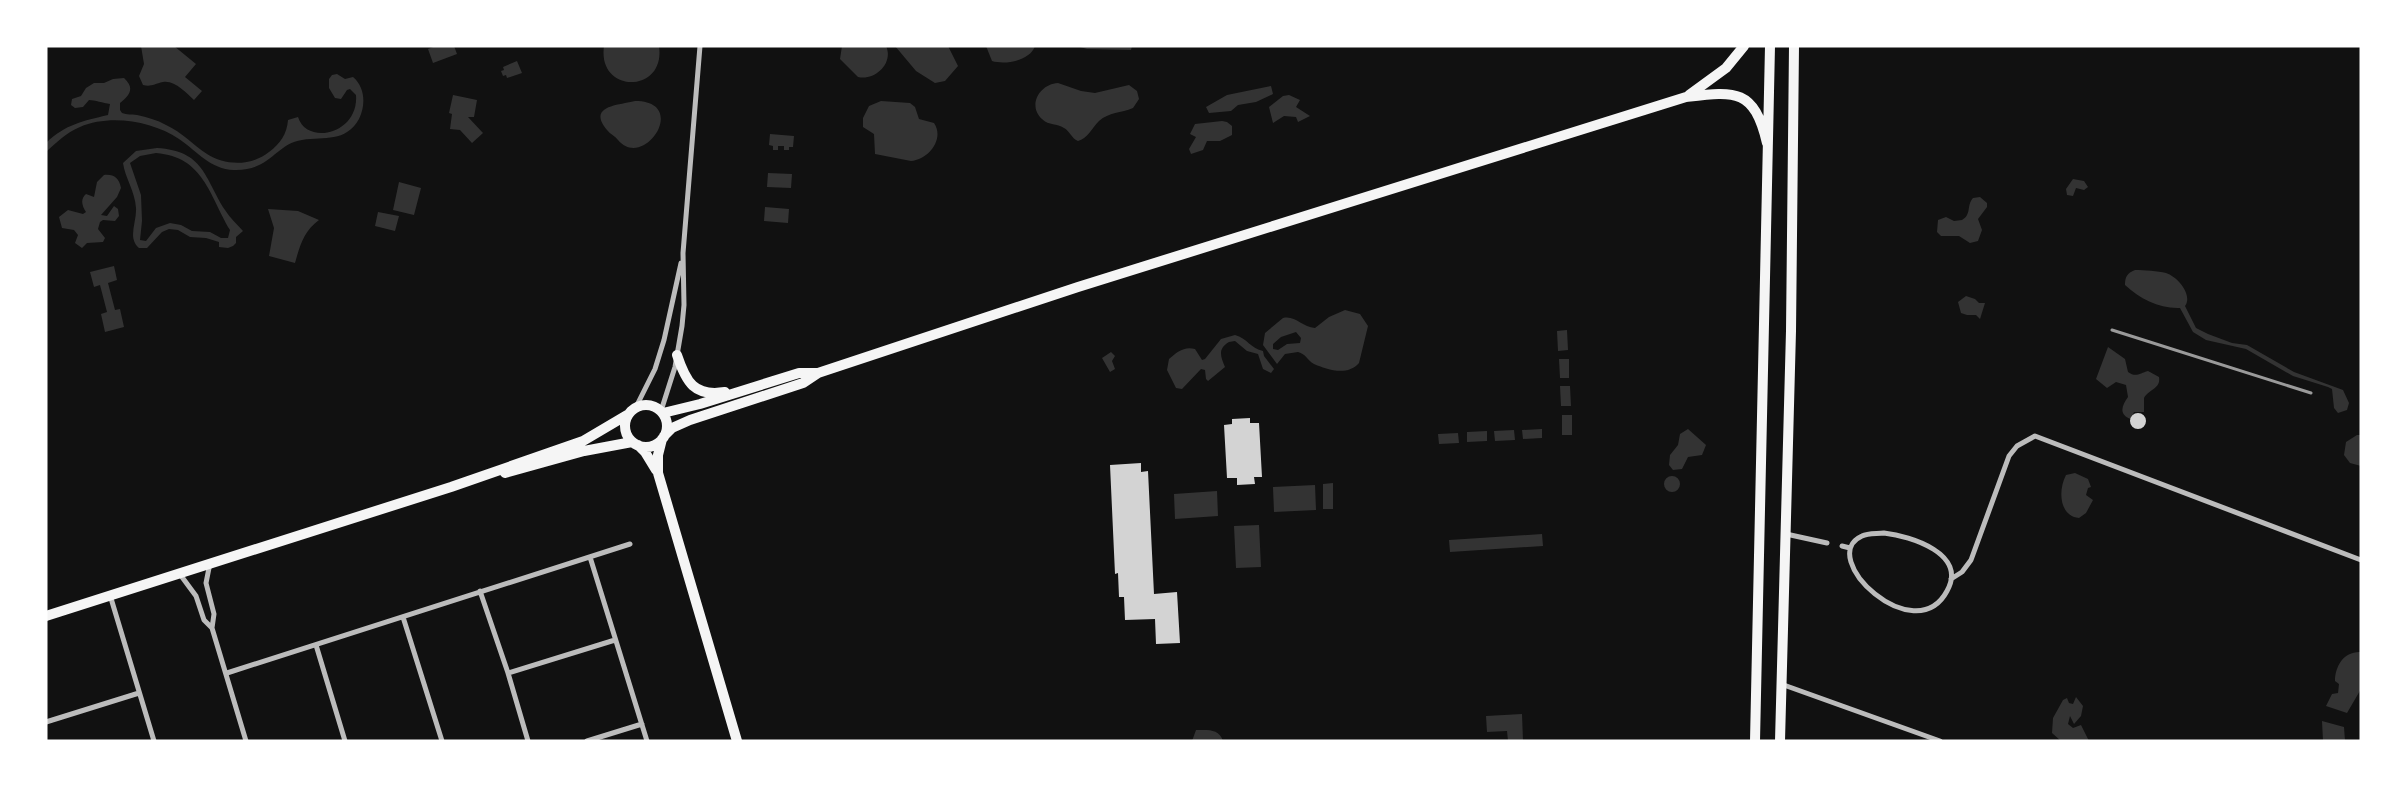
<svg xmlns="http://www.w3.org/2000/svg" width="2407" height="787" font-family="Mulish,sans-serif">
<rect width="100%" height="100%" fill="#111"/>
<path fill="#333" fill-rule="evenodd" d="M 141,46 L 174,46 L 196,64 L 185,77 L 202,91 L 194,100 C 186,93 175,80 163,82 C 154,84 151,87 143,85 L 139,76 L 144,64 Z
M 436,46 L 454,46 L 457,54 L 433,63 L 428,49 Z
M 604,46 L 659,46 C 666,94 597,94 604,46 Z
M 842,46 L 886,46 C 894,63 875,81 858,77 L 840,59 Z
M 895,46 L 948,46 L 958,66 L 945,81 L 935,83 L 916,71 Z
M 986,46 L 1035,46 C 1030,61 1005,65 992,61 Z
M 1077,46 L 1132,46 L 1131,50 L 1087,49 Z
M 517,61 L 522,73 L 507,78 L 506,75 L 503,76 L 501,71 L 504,70 L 503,67 Z
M 337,74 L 345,79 L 353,77 C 365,87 366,105 359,119 C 345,143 325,136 302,140 C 275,144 271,171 234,170 C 210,169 198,152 179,139 C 152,121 110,114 80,127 C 67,132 56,143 46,152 L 46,143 C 66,124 83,121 108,115 L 110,104 C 103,103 95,100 89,100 L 83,107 L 75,108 L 71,105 L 72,99 L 81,96 L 86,88 L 94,83 L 104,83 L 113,79 L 124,78 C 135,88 130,95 120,103 L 120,110 L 122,113 C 127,115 131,114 137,115 C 147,117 157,120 166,125 C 182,132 193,145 207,154 C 225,166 252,166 269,152 C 280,144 287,134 288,120 L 298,117 C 307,146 359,134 356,95 L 350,89 L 347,90 L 341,99 L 335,98 L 329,88 L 329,79 L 332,75 Z
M 1058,83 L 1081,91 L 1095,93 L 1129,85 L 1137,91 L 1139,99 L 1133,108 C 1121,113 1109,112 1099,121 C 1092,128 1087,139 1078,141 C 1071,138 1070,131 1064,128 C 1057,123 1049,126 1042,119 C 1027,105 1040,84 1058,83 Z
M 1271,86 L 1273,94 L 1256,102 L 1238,105 L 1231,111 L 1209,113 L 1206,107 L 1227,95 Z
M 453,95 L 477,100 L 474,117 L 468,117 L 483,133 L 472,143 L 460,130 L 450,129 L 452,114 L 449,113 Z
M 1289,95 L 1300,100 L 1296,107 L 1310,116 L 1298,122 L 1296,117 L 1284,116 L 1273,123 L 1269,107 L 1283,96 Z
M 635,101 C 690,101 644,171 618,140 C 615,136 610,134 607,130 C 586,105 621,105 635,101 Z
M 881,101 L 910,103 L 915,107 L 919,119 L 934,123 C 945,139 928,160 911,161 L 875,154 L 874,134 L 863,127 L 863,118 L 869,106 Z
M 1222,121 L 1227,122 L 1232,126 L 1232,135 L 1220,141 L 1207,141 L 1203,150 L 1191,154 L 1189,149 L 1196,137 L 1190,134 L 1195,124 Z
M 770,134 L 794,136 L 793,147 L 789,147 L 789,150 L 784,150 L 784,146 L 778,146 L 778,150 L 773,150 L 773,146 L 769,145 Z
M 157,148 C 204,151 204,177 225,210 C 230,218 237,224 243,231 L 236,237 L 236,243 L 233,246 L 228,248 L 219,247 L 219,242 L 206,238 L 190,237 L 178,230 L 169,229 L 162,232 L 147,248 L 139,248 C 127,238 137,222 136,208 C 135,191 125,178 123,163 L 136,151 ZM 156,153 C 204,157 209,195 230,230 L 228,238 L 221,238 L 210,232 L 192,231 L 181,225 L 170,223 L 156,228 L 146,241 L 140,240 L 142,221 L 141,195 L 130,163 L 140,156 Z
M 768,173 L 792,174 L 791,188 L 767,187 Z
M 104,175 C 114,174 119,178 121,188 L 117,197 L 101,215 L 107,216 L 114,206 L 118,209 L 119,216 L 115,221 L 103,220 L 100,222 L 98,229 L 105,238 L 103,242 L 87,243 L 82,248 L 75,243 L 78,235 L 74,230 L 62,228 L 59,217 L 68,210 L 83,214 L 86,212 C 82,206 80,199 86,194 L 94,197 L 97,182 Z
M 2073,179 L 2084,181 L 2088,187 L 2084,190 L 2076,188 L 2073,196 L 2067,195 L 2066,189 Z
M 399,182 L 421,188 L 414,215 L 393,210 Z
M 1980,197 L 1987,203 L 1987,207 L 1978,219 L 1982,230 L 1978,241 L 1970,243 L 1959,236 L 1941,236 L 1937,232 L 1938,220 L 1946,217 L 1954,221 L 1962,220 C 1972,214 1966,206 1973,198 Z
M 765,207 L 789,209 L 788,223 L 764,221 Z
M 268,209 L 298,211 L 319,220 C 304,231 300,245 295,263 L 269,256 L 274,228 Z
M 378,212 L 399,216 L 395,231 L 375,226 Z
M 114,266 L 117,280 L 108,283 L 115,310 L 120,309 L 124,327 L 105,332 L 101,314 L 107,312 L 100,285 L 94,287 L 90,272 Z
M 2135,270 C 2144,270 2158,271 2166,273 C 2178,277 2193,295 2185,306 L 2196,328 L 2208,334 L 2232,343 L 2247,345 L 2294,372 L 2343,390 L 2349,403 L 2347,410 L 2338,413 L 2334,408 L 2332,389 L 2328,387 L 2293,376 L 2246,349 L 2206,340 L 2193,332 L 2180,308 C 2160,309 2140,299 2125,285 C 2125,277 2127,273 2135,270 Z
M 1966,296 L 1975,299 L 1979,303 L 1985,303 L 1980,319 L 1976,315 L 1967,315 L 1961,313 L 1958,302 Z
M 1345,310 L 1360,314 L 1368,326 L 1359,363 C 1347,377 1326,369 1314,364 C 1307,360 1306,354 1298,352 L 1285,354 L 1277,364 L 1263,345 L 1265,333 L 1283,318 C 1295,315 1302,327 1315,328 L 1329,317 ZM 1296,332 L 1301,338 L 1300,343 L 1287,344 L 1278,350 L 1273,349 L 1273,344 L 1281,337 Z
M 1567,330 L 1568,350 L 1558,351 L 1557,331 Z
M 1235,335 C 1247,338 1251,349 1263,351 L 1264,356 L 1274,369 L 1271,373 L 1263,369 L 1258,354 L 1247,351 L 1235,341 L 1229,342 C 1217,349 1221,357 1225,367 L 1208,381 L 1206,379 L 1205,370 L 1201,369 L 1182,389 L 1176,388 L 1167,370 L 1169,359 C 1177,352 1184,346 1195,349 L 1202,360 L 1205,359 L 1221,339 Z
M 2108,347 L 2125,359 L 2128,372 C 2136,378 2140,373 2148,371 L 2159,377 C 2161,389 2149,389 2144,398 L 2144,412 L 2134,412 L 2131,419 C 2118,415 2122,405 2128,397 L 2126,385 L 2116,382 L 2107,388 L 2096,379 Z
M 1111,352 L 1115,356 L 1112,361 L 1115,369 L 1110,372 L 1102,358 Z
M 1559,359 L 1569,359 L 1569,378 L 1560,378 Z
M 1560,386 L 1570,386 L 1571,406 L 1561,406 Z
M 1562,415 L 1572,415 L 1572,435 L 1562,435 Z
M 1542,429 L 1542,438 L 1523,439 L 1522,430 Z
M 1688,429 L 1706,445 L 1702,455 L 1688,457 L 1682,469 L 1673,470 L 1669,465 L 1670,455 L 1678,445 L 1680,434 Z
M 1514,430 L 1515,440 L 1495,441 L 1494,431 Z
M 1487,431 L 1487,441 L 1467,442 L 1467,432 Z
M 1458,433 L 1459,443 L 1439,444 L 1438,434 Z
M 2357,435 L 2361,435 L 2361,466 L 2350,463 L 2344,455 L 2346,442 Z
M 2075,473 L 2088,479 L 2091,487 L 2088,488 L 2086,495 L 2093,500 L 2086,513 L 2079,518 C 2059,516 2058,490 2066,475 Z
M1664 484a8 8 0 1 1 16 0a8 8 0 1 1-16 0Z
M 1333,483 L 1333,509 L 1323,509 L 1323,484 Z
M 1315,485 L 1316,510 L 1274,512 L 1273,487 Z
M 1217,491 L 1218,516 L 1175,519 L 1174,494 Z
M 1259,525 L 1261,567 L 1236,568 L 1234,526 Z
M 1542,534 L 1543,546 L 1450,552 L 1449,540 Z
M 2361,652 L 2361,689 L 2347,713 L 2326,706 L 2332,694 L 2338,693 L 2339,684 L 2335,681 C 2335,666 2344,651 2361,652 Z
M 2076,697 L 2083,706 L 2081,716 L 2074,724 L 2070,716 L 2068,724 L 2073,728 L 2081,725 L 2089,741 L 2061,741 L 2052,733 L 2053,718 L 2063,700 L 2067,698 L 2069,703 L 2073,704 Z
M 1522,714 L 1523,741 L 1508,741 L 1507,731 L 1487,732 L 1486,716 Z
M 2322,721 L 2344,727 L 2345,741 L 2323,741 Z
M 1196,730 C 1207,730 1219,728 1223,741 L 1192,741 Z"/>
<path fill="#d3d3d3" d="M2130 421a8 8 0 1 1 16 0a8 8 0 1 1-16 0Z
M 1250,418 L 1250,423 L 1259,423 L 1262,477 L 1254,477 L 1255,484 L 1237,485 L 1237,478 L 1227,478 L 1224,425 L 1232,424 L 1232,419 Z
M 1141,463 L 1141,472 L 1148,471 L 1154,594 L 1177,592 L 1180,643 L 1156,644 L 1155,619 L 1125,620 L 1124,597 L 1119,597 L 1118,573 L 1115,574 L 1110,465 Z"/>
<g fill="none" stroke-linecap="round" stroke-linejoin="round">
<path stroke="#bcbcbc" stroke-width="5" d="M 636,407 L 655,369 L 664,340 L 681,263
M 661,411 L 675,367 L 682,326 L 684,305 L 683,253 L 700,46
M 1884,533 C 1911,536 1968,554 1947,591 C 1915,651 1815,557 1862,536 C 1868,533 1877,534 1884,533 Z
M 1786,534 L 1827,543
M 1842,546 L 1850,548
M 590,557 L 647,741
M 210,563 L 206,583 L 214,614 L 212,628
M 179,573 L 196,596 L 204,620 L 212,628 L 246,741
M 1951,579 L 1962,572 L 1971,560 L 2009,456 L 2017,446 L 2035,436 L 2361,560
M 480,591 L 508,673 L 528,741
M 110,595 L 154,741
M 403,617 L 442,741
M 316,645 L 345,741
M 227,673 L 630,544
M 508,673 L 615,640
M 1781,684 L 1940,741
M 46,722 L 139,693
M 587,741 L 642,724"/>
<path stroke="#f5f5f5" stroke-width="10" d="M 1689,95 L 1726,68 L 1744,46
M 677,355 C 686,382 694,397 725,392
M625 426a21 21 0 1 1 42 0a21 21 0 1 1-42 0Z
M 663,413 L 700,404 L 799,373 L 817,373
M 664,436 L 672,428 L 690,420 L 803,383 L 818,373 L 1078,287 L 1686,97 C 1735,91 1754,88 1767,143
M 662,439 L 658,455 L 658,473 L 737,741
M 638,445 L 645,452 L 656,470
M 505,473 L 584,451 L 632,442
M 46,616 L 451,487 L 583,441 L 627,415
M 1755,741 L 1770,46
M 1780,741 L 1791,331 L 1794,46"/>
<path stroke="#9a9a9a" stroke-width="3" d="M 2112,330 L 2311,393"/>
</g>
<rect width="2407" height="787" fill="none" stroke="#ffffff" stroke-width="95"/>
</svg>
